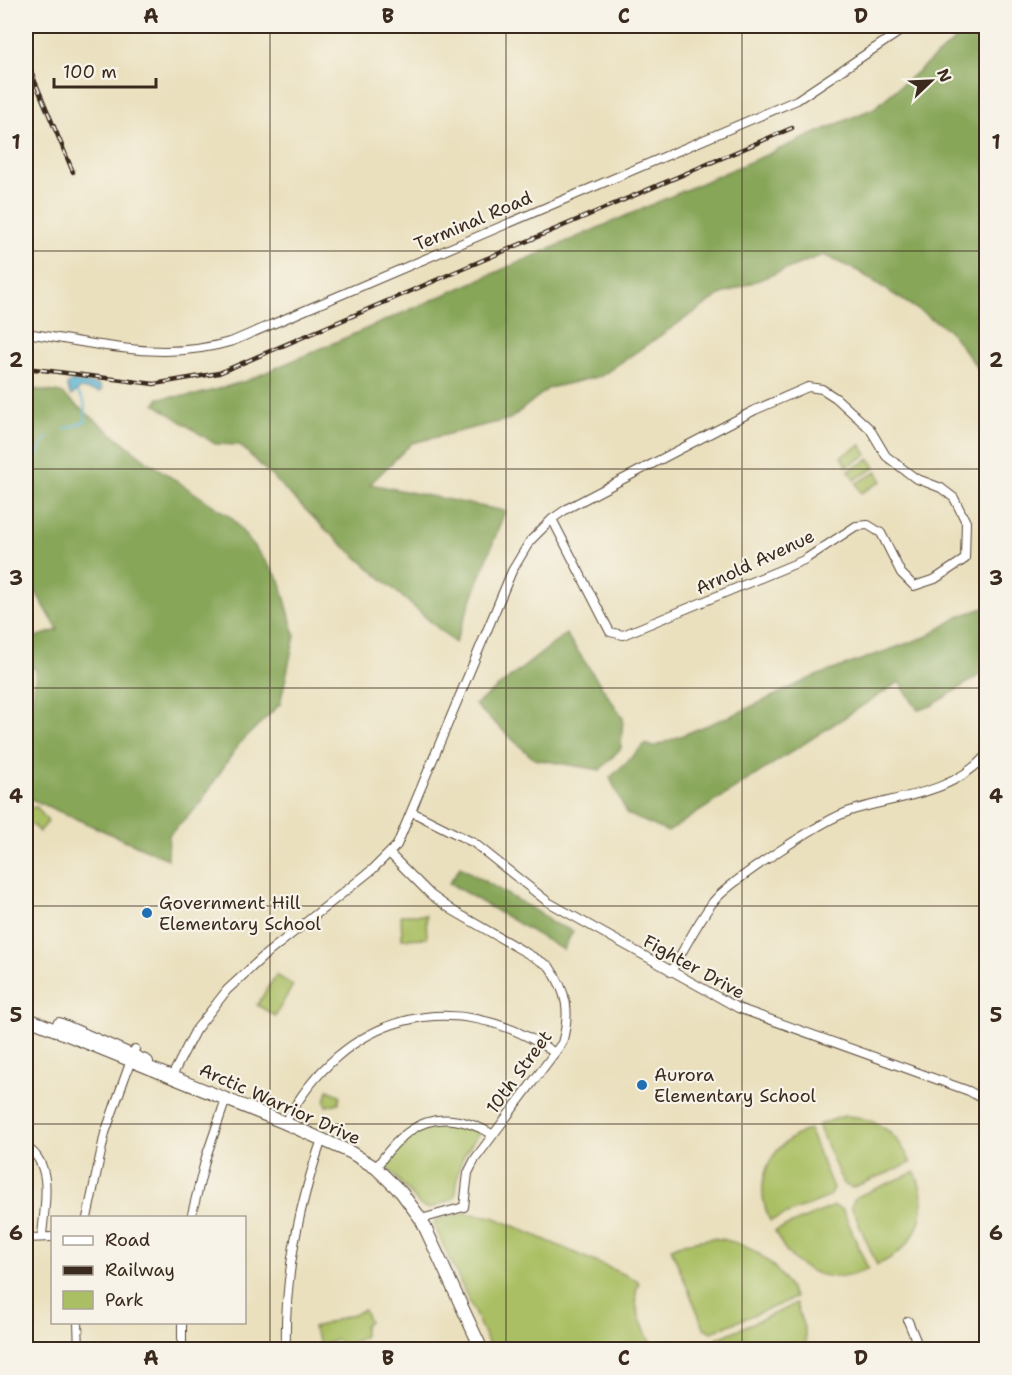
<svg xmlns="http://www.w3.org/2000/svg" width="1012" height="1375" font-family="'Shantell Sans',sans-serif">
<rect width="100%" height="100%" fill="#f7f3e8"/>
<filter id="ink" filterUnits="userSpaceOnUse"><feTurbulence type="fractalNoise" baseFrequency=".0167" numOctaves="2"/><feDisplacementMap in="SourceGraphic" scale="12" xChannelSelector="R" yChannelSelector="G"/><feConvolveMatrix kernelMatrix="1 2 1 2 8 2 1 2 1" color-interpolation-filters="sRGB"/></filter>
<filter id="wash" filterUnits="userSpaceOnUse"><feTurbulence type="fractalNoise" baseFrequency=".008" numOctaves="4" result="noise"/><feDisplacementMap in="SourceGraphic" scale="24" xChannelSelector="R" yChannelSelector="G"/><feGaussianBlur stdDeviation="1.35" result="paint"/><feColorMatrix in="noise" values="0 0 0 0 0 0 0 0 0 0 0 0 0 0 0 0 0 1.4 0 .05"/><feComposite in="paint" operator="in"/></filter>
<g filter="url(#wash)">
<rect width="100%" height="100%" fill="#eae0be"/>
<path fill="#aabf63" stroke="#727440" stroke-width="1.5" d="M 861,445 L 867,455 L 847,466 L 841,456 Z
M 870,459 L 875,468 L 854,480 L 849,470 Z
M 877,472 L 882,481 L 861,493 L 856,483 Z
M 33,807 L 37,807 L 48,822 L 39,832 L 32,824 L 26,828 L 26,813 Z
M 401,915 L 426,915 L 427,938 L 402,939 Z
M 276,975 L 293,985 L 275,1016 L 257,1005 Z
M 328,1090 L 340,1095 L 339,1103 L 327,1106 L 325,1101 Z
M 844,1116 C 876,1116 898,1134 911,1163 L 852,1188 L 843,1184 L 818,1125 Z
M 443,1124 L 472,1129 L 478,1134 L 463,1157 L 458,1172 L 456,1193 L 453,1199 L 429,1209 L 421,1206 L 385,1165 C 397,1140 417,1130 443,1124 Z
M 809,1129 L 833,1188 L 829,1197 L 770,1221 C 752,1181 769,1145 809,1129 Z
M 915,1172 C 933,1212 916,1248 877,1265 L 851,1206 L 856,1197 Z
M 834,1206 L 843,1210 L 868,1269 C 828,1288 792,1271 775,1231 Z
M 464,1213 L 493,1217 L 637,1280 L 639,1283 C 629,1303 645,1330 653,1349 L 491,1349 L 434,1225 L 436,1220 Z
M 713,1238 C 752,1242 778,1263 795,1298 L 712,1332 L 704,1328 L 671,1248 L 684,1243 Z
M 796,1304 L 805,1331 L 806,1349 L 714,1349 L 716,1339 Z
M 364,1310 L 369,1321 L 364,1325 L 364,1337 L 345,1346 L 336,1340 L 321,1346 L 313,1328 Z"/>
<path fill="#87a659" stroke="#61683c" stroke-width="1.5" d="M 972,26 L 986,26 L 986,379 L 949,330 L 858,271 L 823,255 L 720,295 L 601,376 L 549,388 L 510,419 L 412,443 L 370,484 L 505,511 L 455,643 L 327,531 L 240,445 L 215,444 L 155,404 L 159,398 L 196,395 L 246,381 L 874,108 Z
M 26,388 L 61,393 L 147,461 L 232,518 L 280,580 L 295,636 L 280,704 L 239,744 L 198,806 L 169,835 L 168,859 L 26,797 L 26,764 L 36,668 L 26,669 L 26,629 L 35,637 L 58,630 L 26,575 Z
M 986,607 L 986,671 L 931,706 L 918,710 L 899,682 L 668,832 L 627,814 L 610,778 L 645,744 L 653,747 L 740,712 L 813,677 L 928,636 L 960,616 Z
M 566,634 L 623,718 L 621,748 L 600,770 L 534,759 L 475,705 Z
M 460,867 L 545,916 L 550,922 L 573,931 L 563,950 L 449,883 Z"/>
<path fill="#55b2d3" stroke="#486e78" stroke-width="1.5" d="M 72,381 L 99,385 L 102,390 L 99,392 L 81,388 L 71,396 L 67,385 Z"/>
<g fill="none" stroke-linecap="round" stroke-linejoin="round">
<path stroke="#55b2d3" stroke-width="2" d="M 65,429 L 86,421 L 84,401 L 78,393
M 31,486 C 32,461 35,456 48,437"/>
</g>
</g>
<g filter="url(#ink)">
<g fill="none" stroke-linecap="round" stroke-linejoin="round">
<g stroke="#554536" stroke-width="10">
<path id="street" d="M 26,333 C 97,343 161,363 233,341 L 797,100 L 908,26
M 808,387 L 822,389 L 836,398 L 870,429 L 886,456 L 915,478 L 941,488 L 954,498 L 966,522 L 965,559 L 935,579 L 914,586 L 901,573 L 881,533 L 868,525 L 856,526 L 804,560 L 623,635 L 610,632 L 552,519 L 568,508 L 755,410 Z
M 412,812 L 474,843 L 548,902 L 738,1008 L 969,1091 L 986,1101
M 390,854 L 431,895 L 452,910 L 549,966 C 567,992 571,1012 562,1043 L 475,1159 L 468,1173 L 464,1207 L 421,1219
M 671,972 C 684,949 697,923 713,902 C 730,881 824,819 850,811 C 896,796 952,795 986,755
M 172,1076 L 195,1031 L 227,990 L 265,955 L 373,869 L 397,845 L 512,571 L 530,541 L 552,519
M 285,1123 C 343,1015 452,983 555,1053
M 26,1147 C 55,1164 44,1207 42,1236
M 376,1168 C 407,1121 440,1105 492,1134
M 87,1218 L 105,1133 L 135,1049
M 191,1218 L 206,1157 L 226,1099
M 26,1238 L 52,1237
M 908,1321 L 920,1350
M 78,1322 L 79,1350
M 182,1322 L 182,1350
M 286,1350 C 284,1276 298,1208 322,1139"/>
</g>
<g stroke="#554536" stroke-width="14">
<path id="primary" d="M 26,1018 L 285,1123 L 350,1152 L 376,1168 L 401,1192 L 421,1219 L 482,1350
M 59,1024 L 147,1062"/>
</g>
<use href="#street" stroke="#fff" stroke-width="8"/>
<use href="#primary" stroke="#fff" stroke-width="12"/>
<g stroke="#3b2a1e" stroke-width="4.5">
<path id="rail" d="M 26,60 L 73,172
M 26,368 L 154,384 L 219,373 L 792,128"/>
</g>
<use href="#rail" stroke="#f7f3e8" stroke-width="2" stroke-dasharray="7" stroke-linecap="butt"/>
</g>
</g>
<path fill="none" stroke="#3b2a1e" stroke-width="1.5" stroke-opacity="0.55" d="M 270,26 L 270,1350M 506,26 L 506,1350M 742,26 L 742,1350M 26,251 L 986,251M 26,469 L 986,469M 26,688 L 986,688M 26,906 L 986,906M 26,1124 L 986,1124"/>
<g fill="#1f6fb2" stroke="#f7f3e8" stroke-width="2">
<circle cx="147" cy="913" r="6"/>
<circle cx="642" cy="1085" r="6"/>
</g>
<g text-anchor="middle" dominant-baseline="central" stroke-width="4.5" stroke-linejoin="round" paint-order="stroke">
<g font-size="18" fill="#3b2a1e" stroke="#f7f3e8">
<text transform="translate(473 221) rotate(-23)">Terminal Road</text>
<text transform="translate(755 562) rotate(-25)">Arnold Avenue</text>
<text transform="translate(694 967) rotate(29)">Fighter Drive</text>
<text transform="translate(519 1072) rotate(-54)">10th Street</text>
<text transform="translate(280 1104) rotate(24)">Arctic Warrior Drive</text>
</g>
<g font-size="18" fill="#3b2a1e" stroke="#f7f3e8" text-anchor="start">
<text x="159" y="903">Government Hill<tspan x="159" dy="21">Elementary School</tspan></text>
<text x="654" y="1075">Aurora<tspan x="654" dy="21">Elementary School</tspan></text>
</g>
</g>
<rect width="1012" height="1375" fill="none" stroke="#f7f3e8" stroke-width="66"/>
<rect x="51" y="1216" width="195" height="108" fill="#f7f3e8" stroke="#aca397" stroke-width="1.5"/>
<rect x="63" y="1236" width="30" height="9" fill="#ffffff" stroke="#aca397" stroke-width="1.5"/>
<text x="105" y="1246" font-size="18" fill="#3b2a1e">Road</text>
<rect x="63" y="1266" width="30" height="9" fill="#3b2a1e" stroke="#aca397" stroke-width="1.5"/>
<text x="105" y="1276" font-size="18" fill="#3b2a1e">Railway</text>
<rect x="63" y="1291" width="30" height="18" fill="#aabf63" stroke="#aca397" stroke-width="1.5"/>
<text x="105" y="1306" font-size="18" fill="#3b2a1e">Park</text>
<g transform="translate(931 81) rotate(67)" stroke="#f7f3e8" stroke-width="4.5" paint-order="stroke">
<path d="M0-4.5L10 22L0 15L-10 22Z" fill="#3b2a1e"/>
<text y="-9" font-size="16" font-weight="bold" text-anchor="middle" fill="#3b2a1e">N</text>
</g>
<path d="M54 78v9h102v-9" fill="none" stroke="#3b2a1e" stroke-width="3"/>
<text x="63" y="78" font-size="18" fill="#3b2a1e" stroke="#f7f3e8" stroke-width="4.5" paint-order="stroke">100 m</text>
<rect x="33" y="33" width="946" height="1309" fill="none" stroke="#3b2a1e" stroke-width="2"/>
<g font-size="20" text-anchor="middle" font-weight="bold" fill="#3b2a1e">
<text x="151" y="23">A</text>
<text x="388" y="23">B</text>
<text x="624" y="23">C</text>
<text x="861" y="23">D</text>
<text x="16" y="149">1</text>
<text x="996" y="149">1</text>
<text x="16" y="367">2</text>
<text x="996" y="367">2</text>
<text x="16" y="585">3</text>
<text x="996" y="585">3</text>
<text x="16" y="803">4</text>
<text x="996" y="803">4</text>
<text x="16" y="1022">5</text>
<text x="996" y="1022">5</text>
<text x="16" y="1240">6</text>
<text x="996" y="1240">6</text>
<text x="151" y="1365">A</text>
<text x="388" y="1365">B</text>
<text x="624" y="1365">C</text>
<text x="861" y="1365">D</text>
</g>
</svg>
